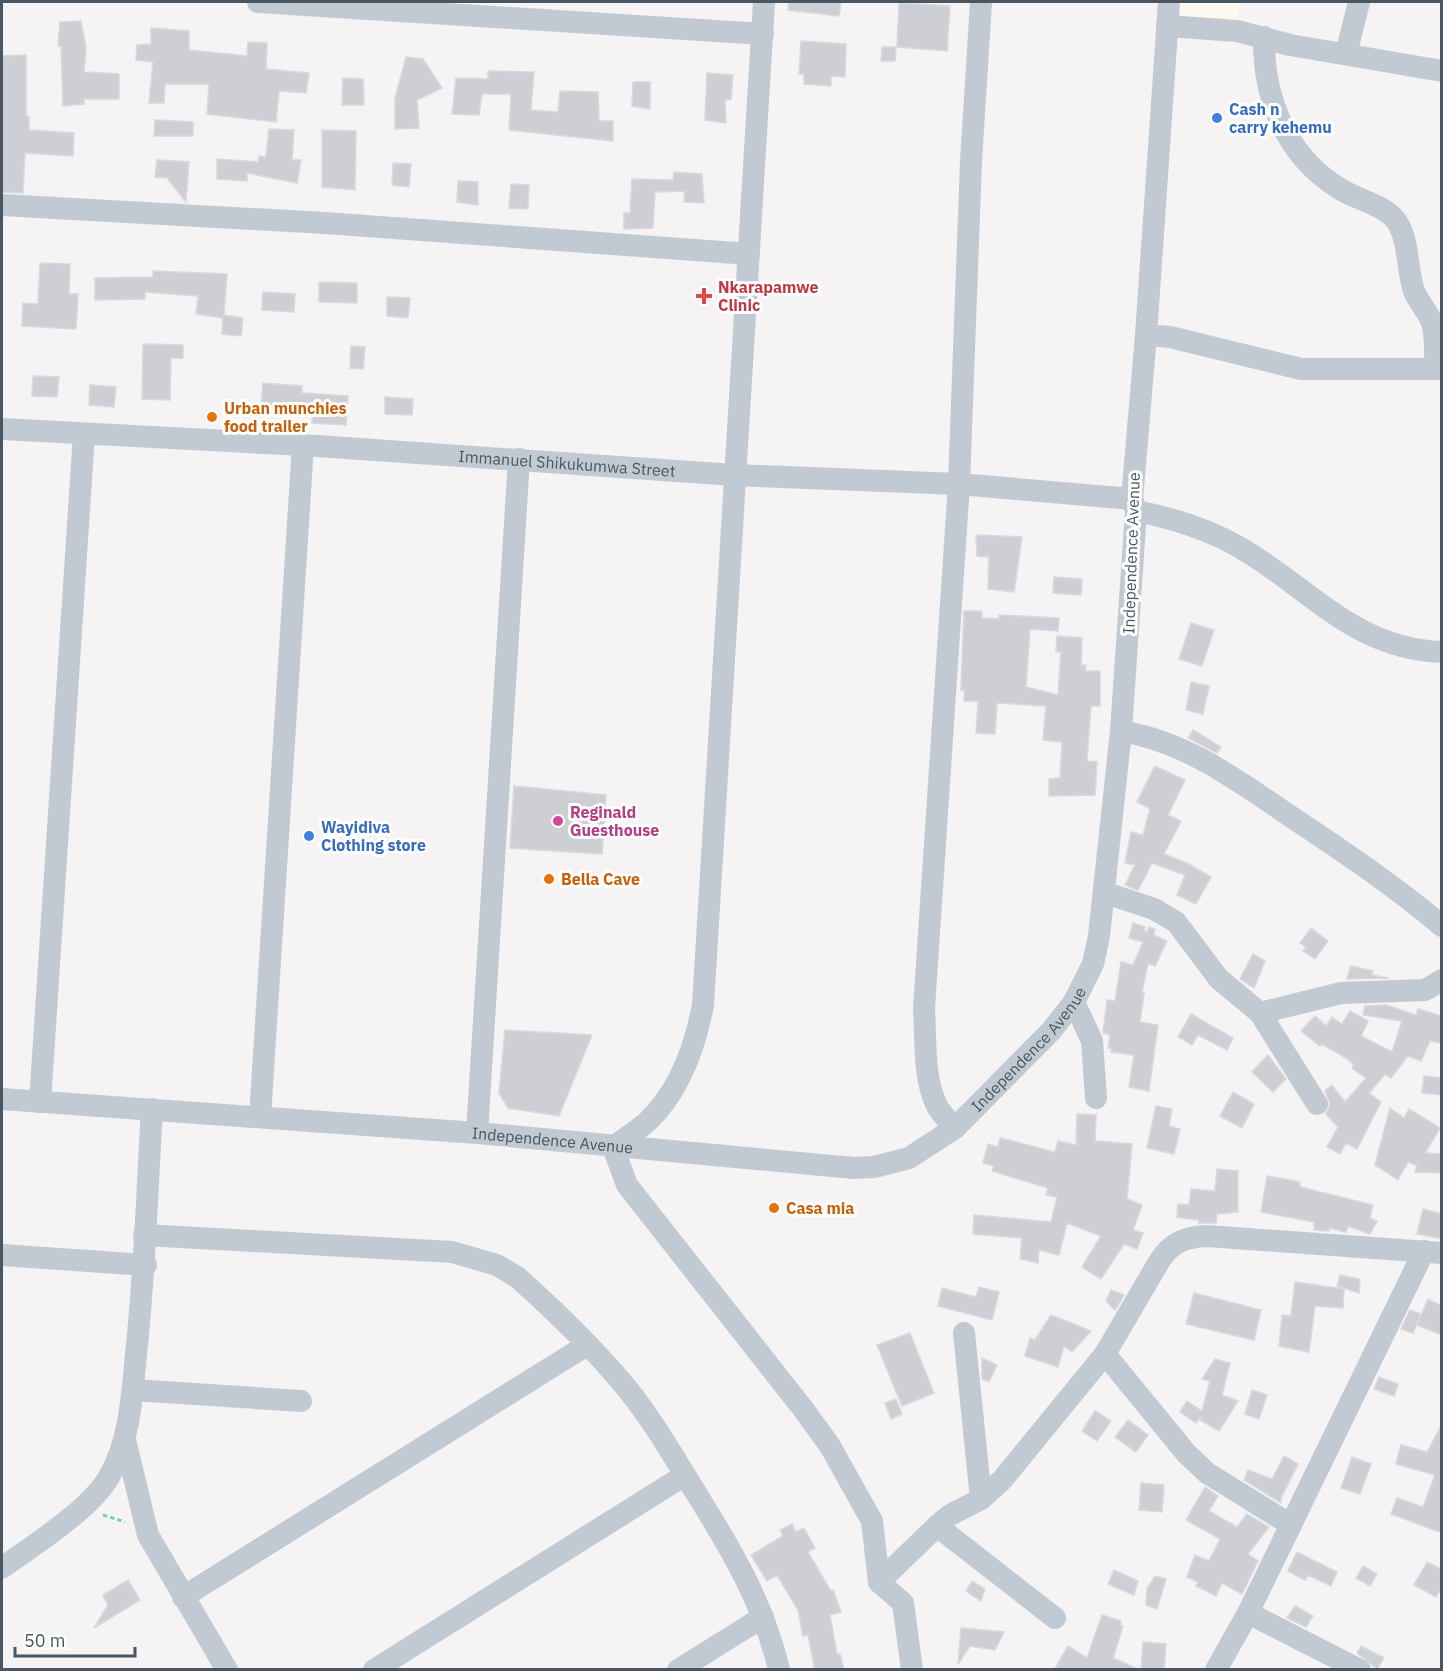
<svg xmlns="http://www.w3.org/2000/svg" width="1443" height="1671" font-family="'IBM Plex Sans',sans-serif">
<rect width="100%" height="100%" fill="#f5f3f3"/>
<path fill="#fdf9ef" d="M 1169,2 L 1239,2 L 1237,31 L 1167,26 Z"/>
<path fill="#cdcfd5" stroke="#d7d9de" stroke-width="1.5" d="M 789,2 L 841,2 L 839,16 L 788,10 Z
M 899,3 L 950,6 L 947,51 L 897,47 Z
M 81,21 L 86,48 L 84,72 L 119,74 L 119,99 L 84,99 L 84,104 L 63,106 L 61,46 L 58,46 L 60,22 Z
M 151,28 L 189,31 L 189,50 L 247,56 L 248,42 L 267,43 L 266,69 L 309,73 L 306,93 L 279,91 L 276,122 L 207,114 L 209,84 L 165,84 L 164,103 L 149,103 L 153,62 L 136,60 L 137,45 L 151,44 Z
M 801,41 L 846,44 L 845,77 L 831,76 L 831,86 L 804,84 L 804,74 L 799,74 Z
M 882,47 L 896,47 L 895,61 L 881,61 Z
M 26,55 L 26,116 L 29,116 L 29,130 L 74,133 L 73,156 L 25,153 L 23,193 L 2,192 L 2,56 Z
M 406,57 L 423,59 L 442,88 L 417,100 L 419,128 L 395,129 L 395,98 Z
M 488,71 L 534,72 L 531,110 L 558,112 L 560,91 L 598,92 L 599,121 L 613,121 L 613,141 L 509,130 L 511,94 L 482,94 L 479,115 L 452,114 L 456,78 L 488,79 Z
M 707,73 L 733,75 L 731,99 L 725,100 L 726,123 L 705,120 Z
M 343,78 L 363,79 L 364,105 L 342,105 Z
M 633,82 L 650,82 L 650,109 L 632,106 Z
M 155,120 L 193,122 L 193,136 L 154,136 Z
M 269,129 L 294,130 L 292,160 L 301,160 L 297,183 L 247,173 L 247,181 L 217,179 L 217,159 L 258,162 L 259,156 L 266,157 Z
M 322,130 L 356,131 L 355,190 L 322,187 Z
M 157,160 L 189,162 L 186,202 L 167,178 L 155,177 Z
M 393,163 L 411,164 L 409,187 L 392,185 Z
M 674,172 L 702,174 L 704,203 L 684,202 L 685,191 L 655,192 L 653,228 L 624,229 L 624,213 L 630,213 L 632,179 L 673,180 Z
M 458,181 L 478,182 L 478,205 L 457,202 Z
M 511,184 L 529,185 L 528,209 L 509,208 Z
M 40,263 L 70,264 L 69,294 L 78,294 L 76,329 L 22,326 L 23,303 L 38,304 Z
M 153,271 L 227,274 L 224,315 L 243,318 L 241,336 L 222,334 L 223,318 L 196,314 L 198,296 L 145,292 L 145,299 L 95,300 L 95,278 L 153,277 Z
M 319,282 L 357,283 L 357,303 L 319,302 Z
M 263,292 L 295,294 L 294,312 L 262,310 Z
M 387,297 L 410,298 L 408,318 L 387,316 Z
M 143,344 L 183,345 L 183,358 L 171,358 L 170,400 L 142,399 Z
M 351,346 L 365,347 L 363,369 L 350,368 Z
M 33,376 L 59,377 L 57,397 L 32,396 Z
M 263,383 L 302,386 L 302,393 L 348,396 L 346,425 L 312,423 L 313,409 L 261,406 Z
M 90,385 L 116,387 L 114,407 L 89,405 Z
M 385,397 L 413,399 L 412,415 L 385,414 Z
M 976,535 L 1022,537 L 1014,592 L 988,589 L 989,557 L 977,556 Z
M 1054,577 L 1082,579 L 1081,595 L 1053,593 Z
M 964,611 L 982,611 L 982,618 L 999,619 L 999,615 L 1059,618 L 1058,631 L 1030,629 L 1026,687 L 1058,695 L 1061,652 L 1056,652 L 1057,636 L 1082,638 L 1081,665 L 1086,665 L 1085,671 L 1100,671 L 1100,706 L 1091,706 L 1087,761 L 1097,762 L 1095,795 L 1049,796 L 1049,779 L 1060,778 L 1062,742 L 1043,740 L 1046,706 L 997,703 L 995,734 L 976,733 L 978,701 L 964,701 L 965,689 L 961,690 Z
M 1191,623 L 1214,630 L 1202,666 L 1179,659 Z
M 1191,682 L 1209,686 L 1203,714 L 1186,710 Z
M 1193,730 L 1221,747 L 1217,753 L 1188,738 Z
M 1155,766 L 1185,780 L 1168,815 L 1181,821 L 1164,854 L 1187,863 L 1211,877 L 1196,904 L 1177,895 L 1185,875 L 1152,863 L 1138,890 L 1125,885 L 1135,865 L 1125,863 L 1131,832 L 1143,835 L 1150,809 L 1137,802 Z
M 514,786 L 606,795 L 602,854 L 510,848 Z
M 1133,923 L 1145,927 L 1144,931 L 1147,932 L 1149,927 L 1155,929 L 1154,935 L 1167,941 L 1155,966 L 1148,963 L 1142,993 L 1144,993 L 1140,1022 L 1158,1025 L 1149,1091 L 1129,1087 L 1134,1055 L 1111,1052 L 1112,1048 L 1108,1048 L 1110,1035 L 1103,1033 L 1107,1000 L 1115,1001 L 1121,962 L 1133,965 L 1143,942 L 1129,938 Z
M 1311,928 L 1328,941 L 1315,959 L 1303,951 L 1306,947 L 1300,943 Z
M 1253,954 L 1265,961 L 1254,988 L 1240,979 Z
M 1351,966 L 1373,971 L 1372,975 L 1389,978 L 1347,979 Z
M 1386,1005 L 1416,1015 L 1418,1009 L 1442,1016 L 1442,1043 L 1430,1041 L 1421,1061 L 1408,1056 L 1391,1078 L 1385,1074 L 1369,1093 L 1381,1102 L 1357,1149 L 1346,1143 L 1340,1154 L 1327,1147 L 1338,1127 L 1326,1114 L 1330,1104 L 1325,1091 L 1332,1085 L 1345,1102 L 1366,1078 L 1352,1068 L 1354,1065 L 1346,1058 L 1322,1044 L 1320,1046 L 1301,1031 L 1315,1016 L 1326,1026 L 1332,1017 L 1342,1024 L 1350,1011 L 1368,1021 L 1361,1036 L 1392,1052 L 1402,1021 L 1363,1015 L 1365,1006 Z
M 1191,1014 L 1233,1038 L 1227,1050 L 1198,1035 L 1192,1045 L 1178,1037 Z
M 505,1030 L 592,1035 L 559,1116 L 508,1108 L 499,1093 Z
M 1268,1055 L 1286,1079 L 1273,1092 L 1252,1072 Z
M 1424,1076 L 1442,1078 L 1442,1095 L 1422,1093 Z
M 1233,1092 L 1254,1104 L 1242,1128 L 1220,1116 Z
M 1156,1106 L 1172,1109 L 1169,1126 L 1180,1129 L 1174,1154 L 1147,1148 Z
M 1390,1108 L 1404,1118 L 1409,1109 L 1440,1128 L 1425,1153 L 1442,1154 L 1442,1173 L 1415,1172 L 1417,1166 L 1408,1162 L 1398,1180 L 1375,1165 Z
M 1077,1114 L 1096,1115 L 1095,1141 L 1132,1144 L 1127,1199 L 1142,1205 L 1133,1230 L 1143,1233 L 1137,1249 L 1124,1244 L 1101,1279 L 1082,1267 L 1101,1236 L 1067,1223 L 1059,1255 L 1039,1250 L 1038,1263 L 1020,1259 L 1022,1238 L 973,1234 L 974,1215 L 1051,1222 L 1057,1197 L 1046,1195 L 1048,1188 L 992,1171 L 994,1166 L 983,1163 L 988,1144 L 998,1147 L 1000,1138 L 1055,1152 L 1058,1141 L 1076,1145 Z
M 1217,1169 L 1238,1171 L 1238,1212 L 1217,1214 L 1216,1223 L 1199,1223 L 1199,1220 L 1177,1217 L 1178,1204 L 1189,1205 L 1191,1189 L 1215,1191 Z
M 1267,1176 L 1300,1182 L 1300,1187 L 1373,1205 L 1370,1218 L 1377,1221 L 1370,1234 L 1348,1226 L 1346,1232 L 1329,1228 L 1329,1231 L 1314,1230 L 1314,1222 L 1261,1212 Z
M 1423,1209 L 1442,1214 L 1442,1239 L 1417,1234 Z
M 1340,1275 L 1360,1279 L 1359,1293 L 1337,1286 Z
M 1295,1282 L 1344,1289 L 1343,1308 L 1315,1306 L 1309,1352 L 1279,1346 L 1282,1315 L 1291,1316 Z
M 979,1287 L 999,1292 L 992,1320 L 938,1306 L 942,1288 L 976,1297 Z
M 1111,1290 L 1124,1295 L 1115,1310 L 1106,1301 Z
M 1194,1293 L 1261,1310 L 1254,1340 L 1186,1324 Z
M 1428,1299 L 1442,1306 L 1442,1335 L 1417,1325 Z
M 1410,1310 L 1421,1314 L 1413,1333 L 1401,1329 Z
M 1051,1315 L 1091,1331 L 1072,1352 L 1064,1346 L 1058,1367 L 1025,1356 L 1030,1338 L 1035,1340 Z
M 910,1333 L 934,1393 L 902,1406 L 877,1345 Z
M 982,1358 L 997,1365 L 989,1382 L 982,1379 Z
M 1215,1359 L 1230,1363 L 1222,1395 L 1238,1401 L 1219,1431 L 1200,1420 L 1201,1416 L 1196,1423 L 1180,1412 L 1187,1401 L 1202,1411 L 1210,1381 L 1202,1379 Z
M 1379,1377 L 1398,1384 L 1394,1396 L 1374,1389 Z
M 1252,1390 L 1267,1395 L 1259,1419 L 1245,1414 Z
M 896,1399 L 902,1414 L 891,1419 L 885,1403 Z
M 1095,1411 L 1111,1421 L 1097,1441 L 1082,1431 Z
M 1128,1420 L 1148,1435 L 1136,1452 L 1115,1437 Z
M 1442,1424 L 1442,1533 L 1391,1514 L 1397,1498 L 1423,1507 L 1435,1475 L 1396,1464 L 1401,1445 L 1427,1452 Z
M 1284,1456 L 1298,1464 L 1281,1498 L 1281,1503 L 1244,1480 L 1248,1470 L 1272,1479 Z
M 1352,1457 L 1371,1464 L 1360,1494 L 1341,1488 Z
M 1141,1483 L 1164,1485 L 1162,1512 L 1139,1510 Z
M 1205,1487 L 1218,1496 L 1209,1511 L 1237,1527 L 1247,1514 L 1269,1527 L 1248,1554 L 1258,1561 L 1242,1594 L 1222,1583 L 1216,1596 L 1196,1586 L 1198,1582 L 1187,1577 L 1195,1555 L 1209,1561 L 1220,1539 L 1186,1520 Z
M 792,1524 L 796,1532 L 804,1528 L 815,1548 L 808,1552 L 831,1591 L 833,1590 L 841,1612 L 830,1615 L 837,1654 L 840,1654 L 844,1670 L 815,1670 L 808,1635 L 803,1636 L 798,1610 L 777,1575 L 767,1581 L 751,1555 L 783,1536 L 780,1530 Z
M 1297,1552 L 1337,1572 L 1331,1586 L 1308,1575 L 1305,1580 L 1288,1571 Z
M 1427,1562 L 1442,1570 L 1442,1587 L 1436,1597 L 1414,1585 Z
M 1363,1566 L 1377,1574 L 1370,1586 L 1356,1578 Z
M 1114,1570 L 1138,1581 L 1134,1595 L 1108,1584 Z
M 1155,1576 L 1166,1579 L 1157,1609 L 1146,1605 L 1147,1589 Z
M 128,1580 L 140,1600 L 94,1628 L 108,1605 L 103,1595 Z
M 972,1581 L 985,1589 L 981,1601 L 966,1591 Z
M 1295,1606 L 1313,1616 L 1306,1627 L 1287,1618 Z
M 1102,1615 L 1121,1621 L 1120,1625 L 1123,1626 L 1113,1658 L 1140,1670 L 1054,1670 L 1068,1646 L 1087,1658 Z
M 961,1628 L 1004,1632 L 995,1650 L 970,1646 L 958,1664 Z
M 1143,1642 L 1166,1644 L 1164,1670 L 1141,1670 Z
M 1361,1646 L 1384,1658 L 1377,1669 L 1357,1653 Z"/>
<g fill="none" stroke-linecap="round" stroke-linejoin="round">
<path stroke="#7ad0a6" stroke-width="3" stroke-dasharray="4.5 3" stroke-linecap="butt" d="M 103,1515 L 125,1522"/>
<g stroke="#c1cad2" stroke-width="22">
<path d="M 258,2 L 763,34"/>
<path d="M 764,2 L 703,1005 C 695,1047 679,1092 647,1122 C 637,1131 624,1139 613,1147 L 627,1185 L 804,1410 L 830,1446 L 872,1521 L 879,1582 L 903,1603 L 912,1670"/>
<path d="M 1167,26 L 1237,31 L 1290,45 L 1442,71"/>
<path d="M 1264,37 C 1263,98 1286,156 1340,189 C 1356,199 1380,204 1393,217 C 1410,235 1406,268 1414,291 C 1419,304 1431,314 1433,327 C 1436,340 1435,355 1435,368"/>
<path d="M 1346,54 L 1359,2"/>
<path d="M 2,205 L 325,223 L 749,254"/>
<path d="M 1146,335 L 1170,337 L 1301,369 L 1442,369"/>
<path id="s1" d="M 2,429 L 303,445 L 734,475 L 959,484 L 1132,499"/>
<path d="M 1136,511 C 1172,518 1206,528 1239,547 C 1308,586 1353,649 1442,652"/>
<path d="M 1121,731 C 1192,743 1243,785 1302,824 C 1350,856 1397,888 1442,926"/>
<path d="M 1106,893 L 1154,909 L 1176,922 L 1219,979 L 1260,1013 L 1317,1104"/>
<path d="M 1074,1002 L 1092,1041 L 1096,1098"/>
<path d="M 1260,1013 L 1341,993 L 1425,990 L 1442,980"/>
<path id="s2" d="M 2,1099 L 477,1133 L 854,1168 L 874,1167 L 909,1158 L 955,1128 L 1051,1031 L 1074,1002 L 1093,964 L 1099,936 L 1121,731 L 1136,511 L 1132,499 L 1146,335 L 1169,2"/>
<path d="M 40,1102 L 84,434"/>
<path d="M 260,1117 L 303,445"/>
<path d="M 955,1128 C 949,1121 941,1114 937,1106 C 923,1079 926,1038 924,1008 L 959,484 L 971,161 L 981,2"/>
<path d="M 477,1133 L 519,459"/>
<path d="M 144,1235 L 452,1252 L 497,1265 L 517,1277 C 553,1309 589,1344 620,1380 C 651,1416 676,1461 701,1501 C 734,1554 765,1608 779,1670"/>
<path d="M 2,1255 L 146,1265"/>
<path d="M 964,1333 L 981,1499"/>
<path d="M 1105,1354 L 1186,1453 L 1207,1473 L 1291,1525"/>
<path d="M 133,1390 L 301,1401"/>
<path d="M 125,1440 L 148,1535 L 227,1670"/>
<path d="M 937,1526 L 1055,1618"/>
<path d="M 2,1568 C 32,1546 90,1510 109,1477 C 130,1440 132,1396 136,1354 C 145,1272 147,1191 152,1109"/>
<path d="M 879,1582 L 937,1526 L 950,1515 L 981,1499 L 1002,1480 L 1105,1354 L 1160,1260 C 1172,1242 1186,1237 1207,1236 L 1442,1253"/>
<path d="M 183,1597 L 587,1345"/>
<path d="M 1248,1613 L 1360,1670"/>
<path d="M 374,1670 L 685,1475"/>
<path d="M 678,1670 L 763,1617"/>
<path d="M 1216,1670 L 1248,1613 L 1424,1251"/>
</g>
</g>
<g fill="#3f7fe0" stroke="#fff" stroke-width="2">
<circle cx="1217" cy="118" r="6"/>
<circle cx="309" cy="836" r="6"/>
</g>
<path fill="#e0444e" stroke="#fff" stroke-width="2" d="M701 287h6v6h6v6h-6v6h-6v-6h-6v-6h6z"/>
<g fill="#e8710a" stroke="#fff" stroke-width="2">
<circle cx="212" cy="417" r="6"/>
<circle cx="549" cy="879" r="6"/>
<circle cx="774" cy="1208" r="6"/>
</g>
<circle fill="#d1479c" stroke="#fff" stroke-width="2" cx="558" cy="821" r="6"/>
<g text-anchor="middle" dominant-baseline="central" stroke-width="6" stroke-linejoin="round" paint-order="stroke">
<g font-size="16" font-weight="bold" fill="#366cbe" stroke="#fff" text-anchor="start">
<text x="1229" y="109">Cash n<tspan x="1229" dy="18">carry kehemu</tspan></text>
<text x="321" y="827">Wayidiva<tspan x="321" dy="18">Clothing store</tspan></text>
</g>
<g font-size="16" font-weight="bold" fill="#be3a42" stroke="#fff" text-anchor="start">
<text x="718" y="287">Nkarapamwe<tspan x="718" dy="18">Clinic</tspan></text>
</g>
<g font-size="16" font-weight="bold" fill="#c56008" stroke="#fff" text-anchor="start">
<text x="224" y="408">Urban munchies<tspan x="224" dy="18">food trailer</tspan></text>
<text x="561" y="879">Bella Cave</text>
<text x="786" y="1208">Casa mia</text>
</g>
<g font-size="16" fill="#4a5661" stroke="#fff">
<text stroke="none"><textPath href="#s1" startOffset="566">Immanuel Shikukumwa Street</textPath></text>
<text transform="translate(1131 553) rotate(-88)">Independence Avenue</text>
<text stroke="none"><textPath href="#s2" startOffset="1074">Independence Avenue</textPath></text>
<text stroke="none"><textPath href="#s2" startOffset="552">Independence Avenue</textPath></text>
</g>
<g font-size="16" font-weight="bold" fill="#b23c85" stroke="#fff" text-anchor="start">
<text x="570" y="812">Reginald<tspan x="570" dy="18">Guesthouse</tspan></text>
</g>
</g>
<rect width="1443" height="1671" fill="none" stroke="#4a5661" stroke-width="6"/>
<path d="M15 1647v9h120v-9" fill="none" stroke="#4a5661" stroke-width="3"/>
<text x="24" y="1647" font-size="18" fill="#4a5661" stroke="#ffffff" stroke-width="4.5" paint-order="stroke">50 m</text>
</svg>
